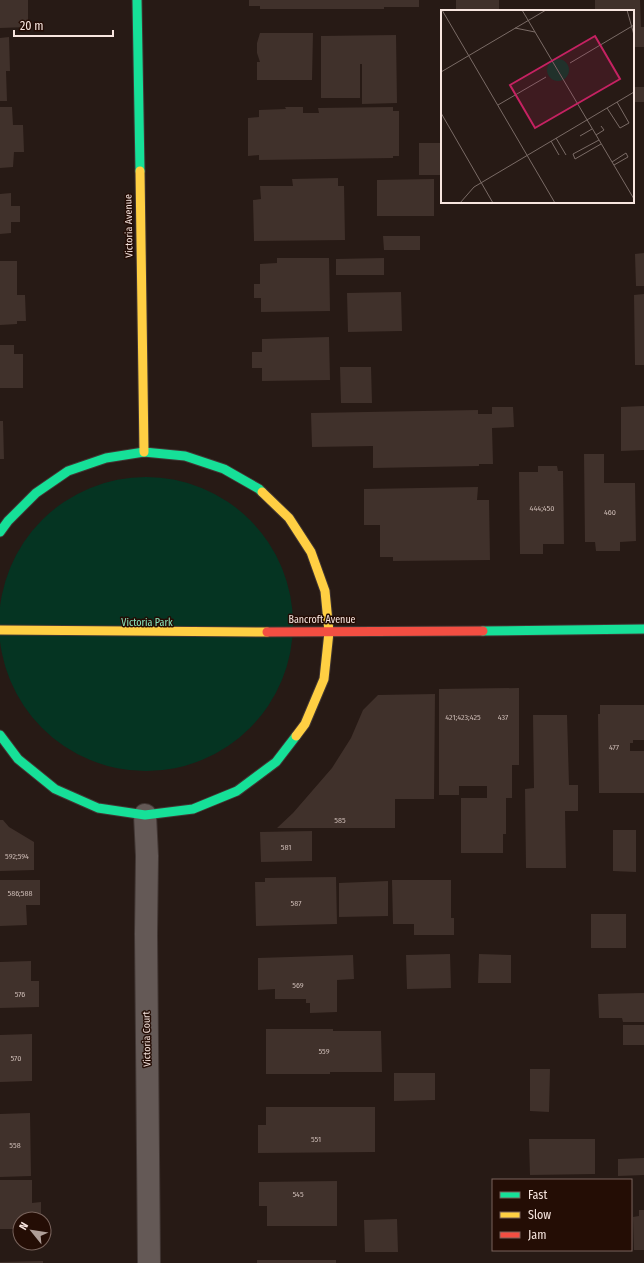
<svg xmlns="http://www.w3.org/2000/svg" width="644" height="1263" font-family="'Fira Sans Condensed',sans-serif">
<rect width="100%" height="100%" fill="#271a15"/>
<path fill="#053422" d="M-1 624a147 147 0 1 1 294 0a147 147 0 1 1-294 0Z"/>
<path fill="#40312b" d="M 0,0 L 28,0 L 28,27 L 0,28 Z
M 249,0 L 419,0 L 419,7 L 384,7 L 384,9 L 260,9 L 260,6 L 249,6 Z
M 456,0 L 499,0 L 499,11 L 456,11 Z
M 595,0 L 640,0 L 641,27 L 644,27 L 644,47 L 633,47 L 633,11 L 595,11 Z
M 260,33 L 313,33 L 312,80 L 257,80 L 257,62 L 260,62 L 257,53 L 257,43 Z
M 396,35 L 397,103 L 362,104 L 362,64 L 360,64 L 360,98 L 321,98 L 321,36 Z
M 9,37 L 10,71 L 6,71 L 7,101 L 0,101 L 0,38 Z
M 633,87 L 644,87 L 644,102 L 633,102 Z
M 0,107 L 12,107 L 13,125 L 23,125 L 24,152 L 14,152 L 13,167 L 0,168 Z
M 285,107 L 303,107 L 303,113 L 319,113 L 318,108 L 393,107 L 393,111 L 399,111 L 399,156 L 393,156 L 393,158 L 259,160 L 259,155 L 248,156 L 248,118 L 259,117 L 259,110 L 286,109 Z
M 419,143 L 442,143 L 442,175 L 419,175 Z
M 338,178 L 338,186 L 344,186 L 345,240 L 254,241 L 253,200 L 261,199 L 260,186 L 293,186 L 292,179 Z
M 434,179 L 434,216 L 377,216 L 377,180 Z
M 11,193 L 11,206 L 20,206 L 20,222 L 11,222 L 11,233 L 0,234 L 0,194 Z
M 383,236 L 420,236 L 420,250 L 384,250 Z
M 644,253 L 644,286 L 636,286 L 635,254 Z
M 277,258 L 329,258 L 330,311 L 261,312 L 261,298 L 254,298 L 254,284 L 260,284 L 260,264 L 277,263 Z
M 384,258 L 384,275 L 336,275 L 336,259 Z
M 0,261 L 17,261 L 17,295 L 25,295 L 26,321 L 17,321 L 17,324 L 0,325 Z
M 401,292 L 402,331 L 348,332 L 347,293 Z
M 644,294 L 644,365 L 635,365 L 634,295 Z
M 329,337 L 330,380 L 262,381 L 262,368 L 252,368 L 252,352 L 262,352 L 262,339 Z
M 0,345 L 14,345 L 14,354 L 23,354 L 23,388 L 0,388 Z
M 340,367 L 371,367 L 372,403 L 341,403 Z
M 644,406 L 644,450 L 621,451 L 621,407 Z
M 492,407 L 513,407 L 514,427 L 492,428 L 493,464 L 479,464 L 479,466 L 373,468 L 373,446 L 312,447 L 311,413 L 478,410 L 478,414 L 492,414 Z
M 0,421 L 3,421 L 4,459 L 0,459 Z
M 584,454 L 604,454 L 604,483 L 635,483 L 636,541 L 620,542 L 620,551 L 596,551 L 595,542 L 585,542 Z
M 538,466 L 557,466 L 558,471 L 563,471 L 564,544 L 543,544 L 543,554 L 520,554 L 519,472 L 538,472 Z
M 478,487 L 477,500 L 489,500 L 490,560 L 393,561 L 393,557 L 380,557 L 380,525 L 364,525 L 364,489 Z
M 519,688 L 519,765 L 512,765 L 512,798 L 506,798 L 506,834 L 503,834 L 503,853 L 461,853 L 461,798 L 487,798 L 487,786 L 459,786 L 459,795 L 439,795 L 439,689 Z
M 435,694 L 434,799 L 395,799 L 395,828 L 277,828 L 293,813 L 332,768 L 351,738 L 363,710 L 378,695 Z
M 600,705 L 644,705 L 644,740 L 633,740 L 633,743 L 630,743 L 630,751 L 644,751 L 644,793 L 599,793 L 598,714 L 600,714 Z
M 533,715 L 567,715 L 569,785 L 578,785 L 578,811 L 565,811 L 566,868 L 526,868 L 525,789 L 534,788 Z
M 0,820 L 3,820 L 9,827 L 34,842 L 34,870 L 0,871 Z
M 613,830 L 636,830 L 636,872 L 613,871 Z
M 312,831 L 312,861 L 261,862 L 260,832 Z
M 336,877 L 337,924 L 256,926 L 255,882 L 265,882 L 265,878 Z
M 0,880 L 40,880 L 40,905 L 26,905 L 27,925 L 0,926 Z
M 392,880 L 451,880 L 451,918 L 454,918 L 454,935 L 414,935 L 414,924 L 393,924 Z
M 388,881 L 388,916 L 339,917 L 339,883 Z
M 591,914 L 626,914 L 626,948 L 591,948 Z
M 450,954 L 451,988 L 407,989 L 406,955 Z
M 479,954 L 511,955 L 511,983 L 478,983 Z
M 353,955 L 354,979 L 337,980 L 337,1012 L 310,1013 L 310,1003 L 306,1003 L 306,999 L 275,999 L 275,989 L 258,990 L 258,958 Z
M 31,961 L 31,981 L 39,981 L 39,1007 L 0,1008 L 0,962 Z
M 644,993 L 644,1022 L 623,1022 L 622,1018 L 599,1018 L 598,994 Z
M 623,1025 L 644,1025 L 644,1045 L 623,1045 Z
M 266,1029 L 333,1029 L 333,1031 L 381,1031 L 382,1072 L 330,1072 L 330,1074 L 266,1074 Z
M 32,1034 L 32,1081 L 0,1082 L 0,1035 Z
M 530,1069 L 550,1069 L 549,1112 L 530,1111 Z
M 394,1073 L 435,1073 L 435,1100 L 394,1101 Z
M 266,1107 L 375,1107 L 375,1152 L 258,1153 L 258,1125 L 266,1125 Z
M 30,1113 L 31,1176 L 0,1177 L 0,1114 Z
M 529,1139 L 595,1139 L 595,1174 L 530,1175 Z
M 644,1158 L 644,1175 L 618,1176 L 618,1159 Z
M 0,1180 L 32,1180 L 32,1203 L 41,1202 L 41,1219 L 20,1219 L 20,1229 L 0,1229 Z
M 337,1181 L 337,1226 L 267,1226 L 267,1206 L 259,1206 L 259,1182 Z
M 639,1210 L 644,1210 L 644,1250 L 634,1250 L 633,1217 L 639,1216 Z
M 397,1219 L 398,1252 L 365,1252 L 364,1220 Z
M 257,1260 L 336,1260 L 336,1263 L 257,1263 Z
M 43,1261 L 43,1263 L 0,1263 L 0,1262 Z"/>
<g fill="none" stroke-linecap="round" stroke-linejoin="round">
<g stroke="#413633" stroke-width="24">
<path id="street" d="M 145,815 L 147,856 L 146,934 L 149,1263"/>
</g>
<g stroke="#413633" stroke-width="11">
<path id="fast" d="M 137,0 L 140,171
M 0,532 L 8,521 L 36,493 L 68,471 L 106,458 L 144,452 L 185,456 L 224,469 L 259,489 L 262,492
M 483,631 L 644,629
M 0,735 L 18,759 L 55,789 L 98,808 L 145,815 L 193,809 L 237,791 L 276,762 L 296,736"/>
</g>
<g stroke="#413633" stroke-width="11">
<path id="slow" d="M 140,171 L 144,452
M 262,492 L 289,518 L 311,552 L 325,591 L 329,632 L 324,679 L 305,724 L 296,736
M 0,630 L 267,632"/>
</g>
<g stroke="#413633" stroke-width="11">
<path id="jam" d="M 267,632 L 483,631"/>
</g>
<use href="#street" stroke="#645956" stroke-width="22"/>
<use href="#fast" stroke="#16e098" stroke-width="9"/>
<use href="#slow" stroke="#ffcf43" stroke-width="9"/>
<use href="#jam" stroke="#f24e42" stroke-width="9"/>
</g>
<g text-anchor="middle" dominant-baseline="central" stroke-width="3" stroke-linejoin="round" paint-order="stroke">
<g font-size="8" fill="#c9b8b2">
<text x="542" y="508">444;450</text>
<text x="610" y="512">460</text>
<text x="463" y="717">421;423;425</text>
<text x="503" y="717">437</text>
<text x="614" y="747">477</text>
<text x="340" y="820">585</text>
<text x="286" y="847">581</text>
<text x="17" y="856">592;594</text>
<text x="20" y="893">586;588</text>
<text x="296" y="903">587</text>
<text x="298" y="985">569</text>
<text x="20" y="994">576</text>
<text x="324" y="1051">559</text>
<text x="16" y="1058">570</text>
<text x="316" y="1139">551</text>
<text x="15" y="1145">558</text>
<text x="298" y="1194">545</text>
</g>
<g font-size="10" fill="#f7e5df" stroke="#240d05">
<text transform="translate(129 226) rotate(-91)">Victoria Avenue</text>
<text x="322" y="620">Bancroft Avenue</text>
<text transform="translate(147 1039) rotate(-91)">Victoria Court</text>
</g>
<g font-size="10" fill="#8be4bb" stroke="#240d05">
<text x="147" y="623">Victoria Park</text>
</g>
</g>
<g transform="translate(441 10)">
<rect width="193" height="193" fill="#271a15"/>
<path d="M106 60a11 11 0 1 1 22 0a11 11 0 1 1-22 0Z" fill="#053422"/>
<path fill="none" stroke="#7a6b66" stroke-width="1" d="M 1,0 L 114,193M 81,0 L 193,189M 186,0 L 193,25M 74,18 L 94,22M 129,53 L 193,15M 0,62 L 105,0M 57,95 L 105,67M 166,98 L 179,118 L 188,113 L 176,92M 0,103 L 52,193M 155,125 L 163,120 L 160,116M 139,126 L 151,119M 115,128 L 125,145M 158,130 L 132,144 L 134,149 L 160,134M 110,131 L 118,145M 171,152 L 185,143 L 187,147 L 173,155M 19,193 L 33,177 L 193,82"/>
<path fill="#c52262" fill-opacity="0.15" stroke="#c52262" stroke-width="2" d="M 154,26 L 179,69 L 94,118 L 69,75 Z"/>
<rect width="193" height="193" fill="none" stroke="#f7e5df" stroke-width="2"/>
</g>
<rect x="492" y="1179" width="140" height="72" fill="#240d05" stroke="#78635c"/>
<rect x="500" y="1192" width="20" height="6" fill="#16e098" stroke="#78635c"/>
<text x="528" y="1199" font-size="12" fill="#f7e5df">Fast</text>
<rect x="500" y="1212" width="20" height="6" fill="#ffcf43" stroke="#78635c"/>
<text x="528" y="1219" font-size="12" fill="#f7e5df">Slow</text>
<rect x="500" y="1232" width="20" height="6" fill="#f24e42" stroke="#78635c"/>
<text x="528" y="1239" font-size="12" fill="#f7e5df">Jam</text>
<g transform="translate(32 1231) rotate(300)"><circle r="19" fill="#240d05" stroke="#78635c"/>
<path d="M0-3L7 15L0 10L-7 15Z" fill="#ae9e98"/>
<text y="-6" font-size="11" font-weight="bold" text-anchor="middle" fill="#f7e5df">N</text>
</g>
<path d="M14 30v6h99v-6" fill="none" stroke="#f7e5df" stroke-width="2"/>
<text x="20" y="30" font-size="12" fill="#f7e5df" stroke="#240d05" stroke-width="3" paint-order="stroke">20 m</text>
</svg>
